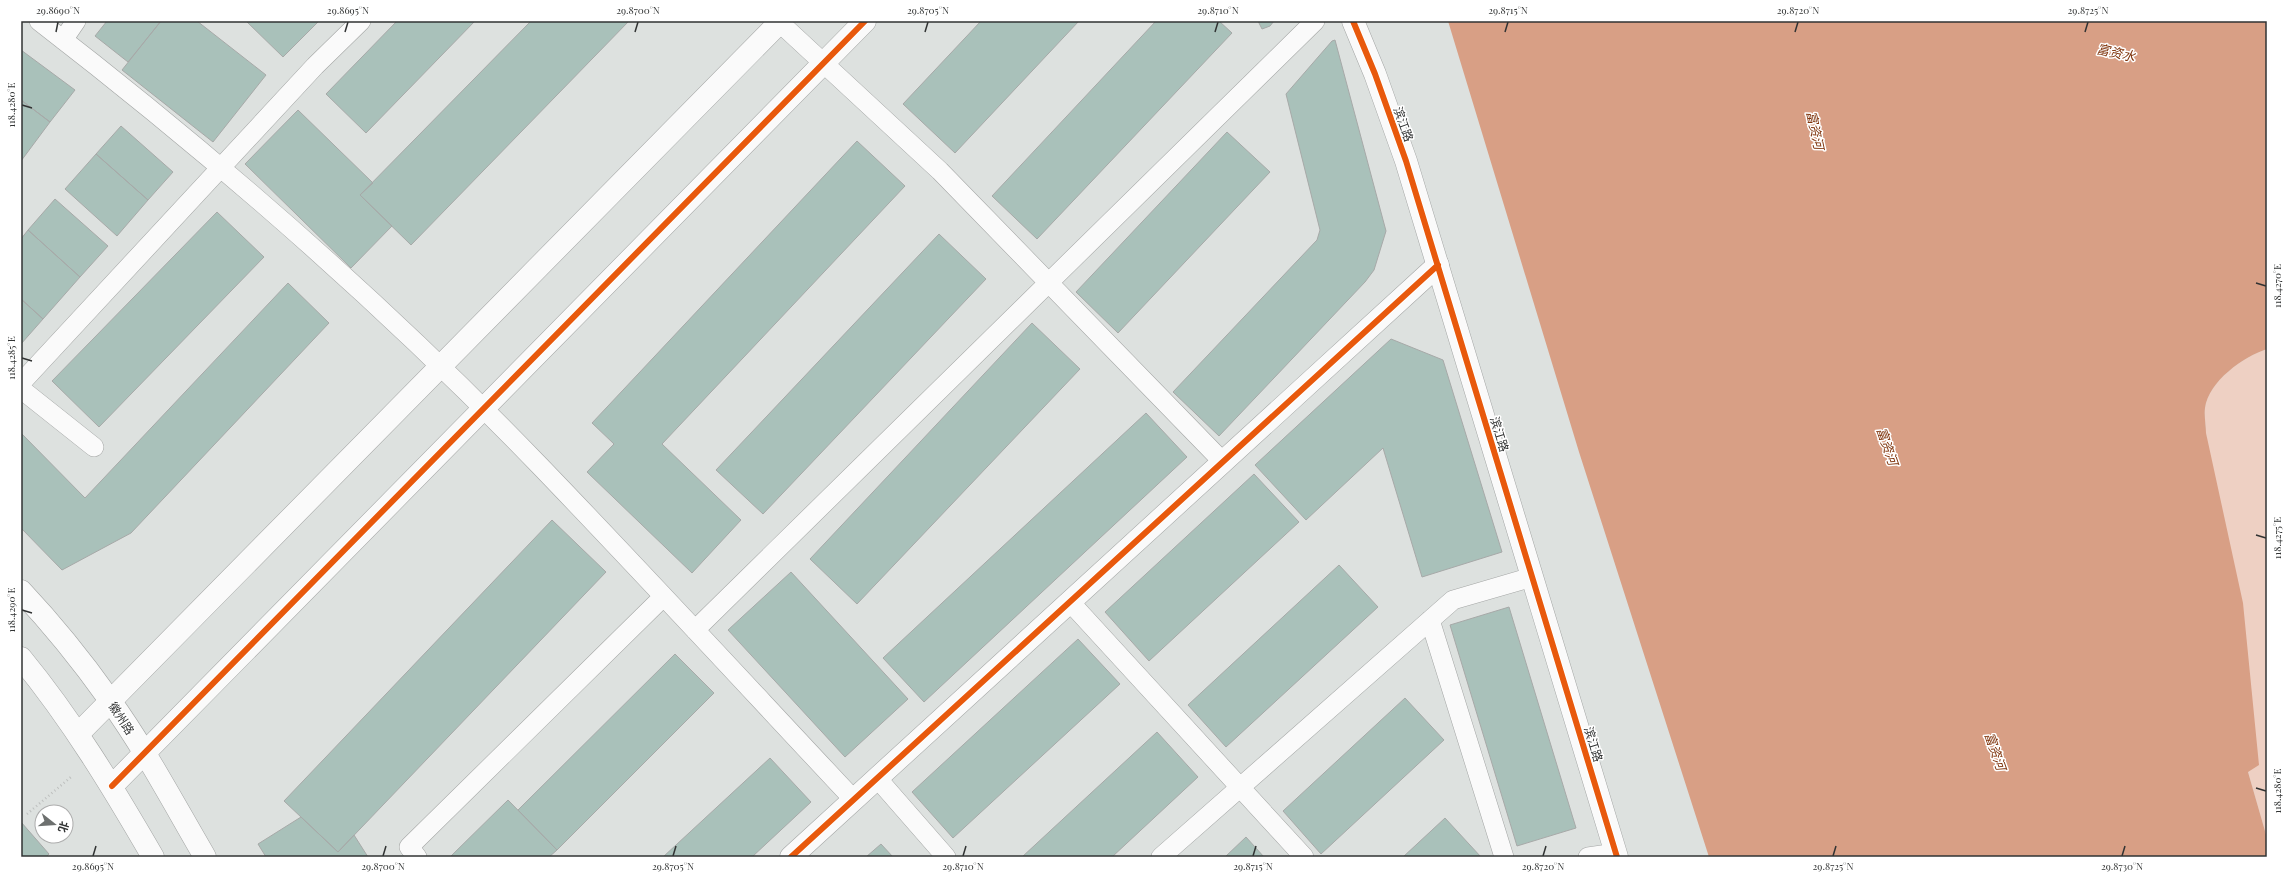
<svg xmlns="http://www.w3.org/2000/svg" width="2288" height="878" font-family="'Playfair Display','Noto Sans SC',serif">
<rect width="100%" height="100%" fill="#dde1df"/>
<path fill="#eed0c3" d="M 2267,349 L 2267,838 L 2248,772 L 2206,433 C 2206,425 2204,416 2205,408 C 2209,381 2243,357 2267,349 Z"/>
<path fill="#d89f85" d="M 1448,21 L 2267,21 L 2267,349 C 2243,357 2209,381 2205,408 C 2204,416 2206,425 2206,433 L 2243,603 L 2259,765 L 2248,772 L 2267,838 L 2267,857 L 1709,857 L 1579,452 Z"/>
<path fill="#a9c1ba" stroke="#a7a9a8" d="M 107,21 L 161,21 L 128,62 L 95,36 Z
M 161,21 L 197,21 L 266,75 L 213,142 L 122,70 Z
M 246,21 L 319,21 L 283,57 Z
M 397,21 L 475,21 L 366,133 L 326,94 Z
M 531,21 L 629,21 L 411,245 L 360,195 Z
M 981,21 L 1079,21 L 955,153 L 903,104 Z
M 1156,21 L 1219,21 L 1232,33 L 1037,239 L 992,196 Z
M 1258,21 L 1274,21 L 1270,26 L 1262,29 Z
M 1335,40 L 1386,231 L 1374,270 L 1365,282 L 1219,436 L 1173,392 L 1317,240 L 1320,230 L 1286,94 L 1332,41 Z
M 21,50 L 75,90 L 50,122 L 21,100 Z
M 21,100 L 50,122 L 21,161 Z
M 298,110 L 373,183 L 360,195 L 392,226 L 351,268 L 245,164 Z
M 121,126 L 173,172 L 148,200 L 96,154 Z
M 1227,132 L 1270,172 L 1118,333 L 1076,292 Z
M 857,141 L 905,186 L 662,444 L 741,520 L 692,573 L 587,472 L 614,444 L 592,423 Z
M 96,154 L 148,200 L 117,236 L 65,189 Z
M 55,199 L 108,246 L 80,277 L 28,230 Z
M 217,212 L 264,257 L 99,427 L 52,381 Z
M 28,230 L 80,277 L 43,319 L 21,299 L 21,239 Z
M 939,234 L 986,279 L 763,514 L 716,470 Z
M 288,283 L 329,323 L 131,533 L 62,570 L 21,528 L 21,433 L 85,498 Z
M 21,299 L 43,319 L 21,344 Z
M 1032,323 L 1080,369 L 857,604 L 810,559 Z
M 1391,339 L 1443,360 L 1502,552 L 1422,577 L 1383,448 L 1306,520 L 1255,465 Z
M 1146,413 L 1187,457 L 924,702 L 883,658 Z
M 1254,474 L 1299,522 L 1149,661 L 1105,612 Z
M 552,520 L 606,572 L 338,852 L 284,801 Z
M 1339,565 L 1378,607 L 1226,747 L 1188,705 Z
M 791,572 L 908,699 L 845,757 L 728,630 Z
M 1509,607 L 1576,828 L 1517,846 L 1450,625 Z
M 1078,639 L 1120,684 L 953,838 L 912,792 Z
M 675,654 L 714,693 L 557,850 L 518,810 Z
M 1405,698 L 1444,740 L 1321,854 L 1283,811 Z
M 1157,732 L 1198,777 L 1112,857 L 1022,857 Z
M 770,758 L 811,802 L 752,857 L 663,857 Z
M 508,800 L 557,850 L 549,857 L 450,857 Z
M 301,817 L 338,852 L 354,835 L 368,857 L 266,857 L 258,844 Z
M 1445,818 L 1481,857 L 1403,857 Z
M 21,822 L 49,854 L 46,857 L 21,857 Z
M 1246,837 L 1264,857 L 1225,857 Z
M 881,844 L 893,857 L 866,857 Z"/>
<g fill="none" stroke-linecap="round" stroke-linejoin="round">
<g stroke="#a3a5a4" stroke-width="20">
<path id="service" d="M 39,21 C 214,156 386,306 539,465 C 645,575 749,688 854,800
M 778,21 L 940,171 L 1223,462
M 63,40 L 76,21
M 21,383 L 315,66 L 361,21
M 21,389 L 94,447
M 1070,602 L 1304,857
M 1430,620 L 1504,857
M 695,630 L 1315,21
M 877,778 L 946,857
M 417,857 L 409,847 L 663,597
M 1161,857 L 1453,600 L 1532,577
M 1588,857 L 1616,853"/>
</g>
<g stroke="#a3a5a4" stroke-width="23">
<path id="minor" d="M 78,734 L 781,21
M 112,786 L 865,21
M 791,857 L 1438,265"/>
</g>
<g stroke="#a3a5a4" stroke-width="23">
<path id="tertiary" d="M 1353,21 L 1375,74 L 1406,161 L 1617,857"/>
</g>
<g stroke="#a3a5a4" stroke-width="23">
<path id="secondary" d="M 21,591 C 53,625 82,661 109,699 C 145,749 174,804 205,857
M 21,658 C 72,720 113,788 153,857"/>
</g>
<path stroke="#bdbfbe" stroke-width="2.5" stroke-dasharray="1 3" stroke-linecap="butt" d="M 27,814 L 71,777"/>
<use href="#service" stroke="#fafafa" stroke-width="19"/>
<use href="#minor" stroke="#fafafa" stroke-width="22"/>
<use href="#tertiary" stroke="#fafafa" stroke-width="22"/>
<use href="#secondary" stroke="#fafafa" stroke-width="22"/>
<g stroke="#fff" stroke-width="8">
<path id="cycleway" d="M 1353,21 L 1375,74 L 1406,161 L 1617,857
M 112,786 L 865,21
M 791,857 L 1438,265"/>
</g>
<use href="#cycleway" stroke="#e8590c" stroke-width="6"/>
</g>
<path fill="none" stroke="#313333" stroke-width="1.5" d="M 56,32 L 58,22M 345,32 L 348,22M 635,32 L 638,22M 925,32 L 928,22M 1215,32 L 1218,22M 1505,32 L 1508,22M 1795,32 L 1798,22M 2085,32 L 2088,22M 22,105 L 32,108M 2256,283 L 2266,286M 22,358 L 32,361M 2256,535 L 2266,538M 22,610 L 32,613M 2256,788 L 2266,791M 93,856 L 96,846M 383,856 L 386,846M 673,856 L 676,846M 963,856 L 966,846M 1253,856 L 1256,846M 1543,856 L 1546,846M 1833,856 L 1836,846M 2122,856 L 2125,846"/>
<g text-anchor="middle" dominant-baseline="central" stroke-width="3" stroke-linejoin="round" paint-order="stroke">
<g font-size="12" fill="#313333" stroke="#fff">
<text transform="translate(1404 124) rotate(70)">滨江路</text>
<text transform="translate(1500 434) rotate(73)">滨江路</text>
<text transform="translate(122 718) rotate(57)">徽州路</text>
<text transform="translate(1594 744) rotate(73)">滨江路</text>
</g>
<g font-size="13" font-style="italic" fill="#7e320a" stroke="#fff">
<text transform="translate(2116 52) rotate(12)">富资水</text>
<text transform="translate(1816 130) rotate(78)">富资河</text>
<text transform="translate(1888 446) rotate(71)">富资河</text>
<text transform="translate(1996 751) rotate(71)">富资河</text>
</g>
</g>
<rect width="2288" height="878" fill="none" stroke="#ffffff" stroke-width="44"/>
<g transform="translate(54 824) rotate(107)"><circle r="19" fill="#ffffff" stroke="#adadad"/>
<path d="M0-3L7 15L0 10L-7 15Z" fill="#6d706f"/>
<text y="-6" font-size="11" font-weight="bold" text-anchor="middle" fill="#313333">北</text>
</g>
<rect x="22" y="22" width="2244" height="834" fill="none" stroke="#313333" stroke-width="1.5"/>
<g font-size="10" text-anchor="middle" fill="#313333">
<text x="58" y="14">29.8690°N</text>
<text x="348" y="14">29.8695°N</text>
<text x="638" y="14">29.8700°N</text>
<text x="928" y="14">29.8705°N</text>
<text x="1218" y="14">29.8710°N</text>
<text x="1508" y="14">29.8715°N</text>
<text x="1798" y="14">29.8720°N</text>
<text x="2088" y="14">29.8725°N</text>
<text transform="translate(11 105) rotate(-90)" y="4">118.4280°E</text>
<text transform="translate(2277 286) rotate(-90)" y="4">118.4270°E</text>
<text transform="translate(11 358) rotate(-90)" y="4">118.4285°E</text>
<text transform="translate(2277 538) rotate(-90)" y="4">118.4275°E</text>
<text transform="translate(11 610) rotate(-90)" y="4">118.4290°E</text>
<text transform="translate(2277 791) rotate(-90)" y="4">118.4280°E</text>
<text x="93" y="870">29.8695°N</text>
<text x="383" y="870">29.8700°N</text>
<text x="673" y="870">29.8705°N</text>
<text x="963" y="870">29.8710°N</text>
<text x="1253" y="870">29.8715°N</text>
<text x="1543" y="870">29.8720°N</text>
<text x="1833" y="870">29.8725°N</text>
<text x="2122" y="870">29.8730°N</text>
</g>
</svg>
